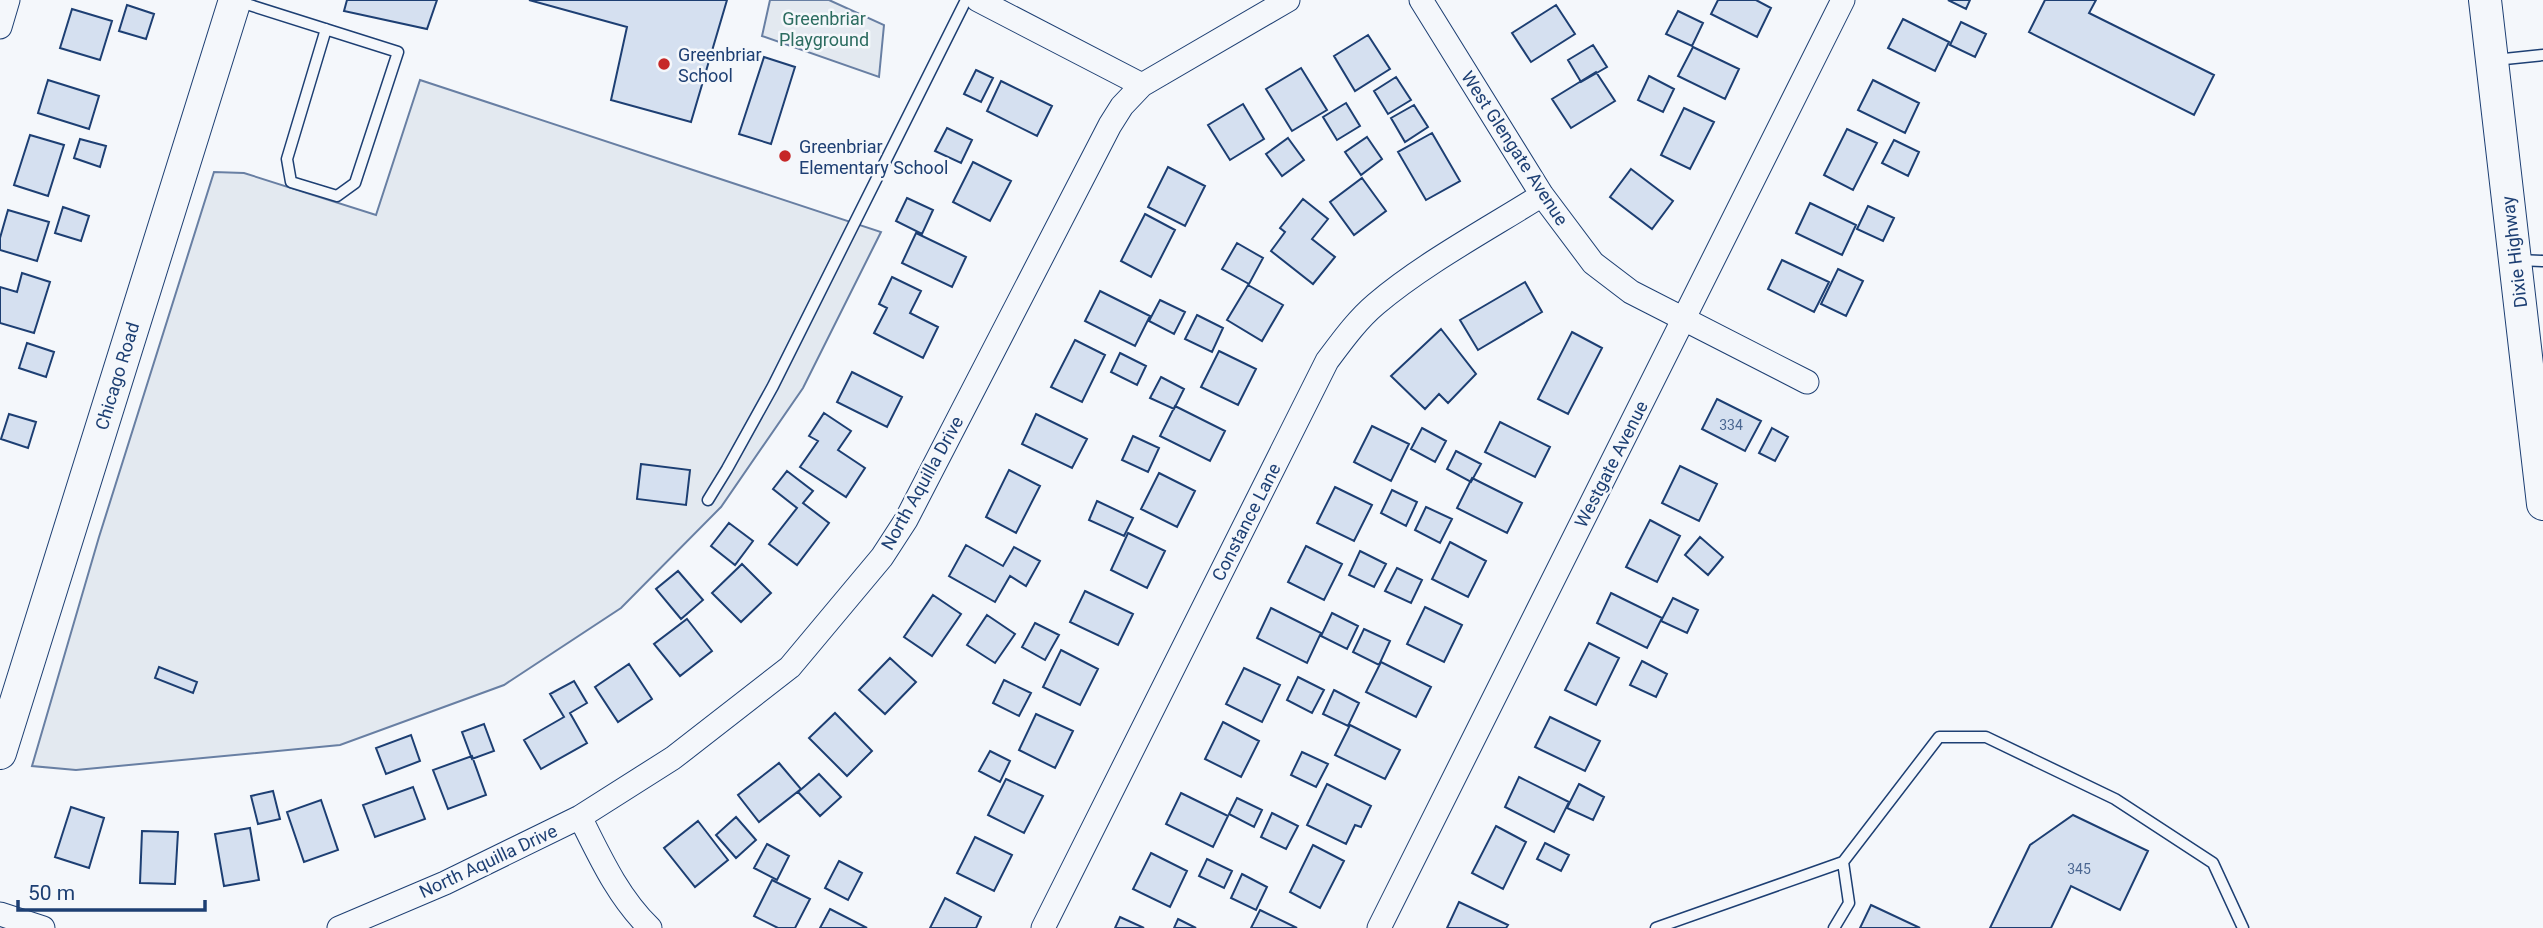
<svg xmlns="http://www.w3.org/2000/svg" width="2543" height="928" font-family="Roboto,sans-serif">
<rect width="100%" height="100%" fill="#f4f7fb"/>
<path fill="#e3e9f0" stroke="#687fa3" stroke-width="2" d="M 770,0 L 829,0 L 884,25 L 879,77 L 762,36 Z
M 420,80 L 881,232 L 803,388 L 721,507 L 621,608 L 504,685 L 340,745 L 76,770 L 32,766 L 99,537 L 214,172 L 244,173 L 376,215 Z"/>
<path fill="#d5e0f0" stroke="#1d3f73" stroke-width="2" d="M 347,0 L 437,0 L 427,29 L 344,11 Z
M 529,0 L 727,0 L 691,122 L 611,100 L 627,27 Z
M 1718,0 L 1756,0 L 1771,8 L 1757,37 L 1711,14 Z
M 1948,0 L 1970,0 L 1966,9 Z
M 2045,0 L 2096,0 L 2089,13 L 2214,75 L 2194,115 L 2029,32 Z
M 127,5 L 154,14 L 146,39 L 119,31 Z
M 1556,5 L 1575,34 L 1531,62 L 1512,33 Z
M 72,9 L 112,21 L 100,60 L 60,48 Z
M 1678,11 L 1703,23 L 1692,46 L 1666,34 Z
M 1903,19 L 1949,42 L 1935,71 L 1888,48 Z
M 1961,22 L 1986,34 L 1975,57 L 1950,45 Z
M 1368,35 L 1390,69 L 1355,91 L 1334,56 Z
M 1593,45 L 1607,67 L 1581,82 L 1568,60 Z
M 1693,47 L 1739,69 L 1725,99 L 1678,76 Z
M 764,57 L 795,67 L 771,144 L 739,134 Z
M 1301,68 L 1327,110 L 1292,131 L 1266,89 Z
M 976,70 L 993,78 L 981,102 L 964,94 Z
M 1596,72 L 1615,101 L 1571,128 L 1552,99 Z
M 1649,76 L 1674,89 L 1663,112 L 1638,100 Z
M 1396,77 L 1411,100 L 1388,114 L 1374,91 Z
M 48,80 L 99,96 L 89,129 L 38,113 Z
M 1873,80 L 1919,103 L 1905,133 L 1858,110 Z
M 1001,81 L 1052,106 L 1037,136 L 987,111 Z
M 1346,103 L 1360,126 L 1337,140 L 1323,117 Z
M 1243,104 L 1264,139 L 1230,160 L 1208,125 Z
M 1414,105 L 1428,127 L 1405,142 L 1391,118 Z
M 1684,108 L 1714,122 L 1690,169 L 1661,155 Z
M 947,128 L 972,140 L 961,163 L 935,151 Z
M 1847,129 L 1877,143 L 1853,190 L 1824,175 Z
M 1432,133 L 1460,181 L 1426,200 L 1398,152 Z
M 30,135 L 64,145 L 48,196 L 14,185 Z
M 1367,137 L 1382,159 L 1361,175 L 1345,152 Z
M 1288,138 L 1304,160 L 1282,176 L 1266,154 Z
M 80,139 L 106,146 L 100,167 L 74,158 Z
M 1894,140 L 1919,152 L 1908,176 L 1882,163 Z
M 973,162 L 1011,181 L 990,221 L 953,202 Z
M 1168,167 L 1205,186 L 1185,226 L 1148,207 Z
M 1631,169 L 1673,201 L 1652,229 L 1610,197 Z
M 1362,178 L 1386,211 L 1354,235 L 1330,202 Z
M 907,198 L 933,210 L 922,234 L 896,221 Z
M 1303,199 L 1328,219 L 1312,239 L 1335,257 L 1313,284 L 1271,251 L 1285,232 L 1280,228 Z
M 1810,203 L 1856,225 L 1842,255 L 1796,233 Z
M 1868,206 L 1894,218 L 1883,241 L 1857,229 Z
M 63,207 L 89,216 L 81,241 L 55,233 Z
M 8,210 L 49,222 L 37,261 L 0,250 L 0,238 Z
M 1145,214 L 1175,230 L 1151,277 L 1121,261 Z
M 916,233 L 966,257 L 952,287 L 902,263 Z
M 1237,243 L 1263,258 L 1249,284 L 1222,269 Z
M 1782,260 L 1829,282 L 1814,312 L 1768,289 Z
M 1838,269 L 1863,281 L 1846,316 L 1821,304 Z
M 22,273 L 50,282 L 34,333 L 0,323 L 0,287 L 17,292 Z
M 892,277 L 921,291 L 910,313 L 938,327 L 923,358 L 874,333 L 887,308 L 879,304 Z
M 1525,282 L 1542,312 L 1478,350 L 1460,320 Z
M 1248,285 L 1283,305 L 1262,341 L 1227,320 Z
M 1100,291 L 1150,316 L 1135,346 L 1085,321 Z
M 1160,300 L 1185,312 L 1174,334 L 1149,321 Z
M 1197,315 L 1223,328 L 1212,352 L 1185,339 Z
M 1441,329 L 1476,374 L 1448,403 L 1439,394 L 1425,409 L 1391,376 Z
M 1572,332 L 1602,348 L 1568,414 L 1538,399 Z
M 1075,340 L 1105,355 L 1082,402 L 1051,387 Z
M 27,343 L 54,352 L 46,377 L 19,368 Z
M 1219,351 L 1256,369 L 1238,405 L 1201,387 Z
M 1120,353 L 1146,366 L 1137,385 L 1111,372 Z
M 852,372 L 902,397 L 887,427 L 837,402 Z
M 1161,377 L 1184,389 L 1174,409 L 1150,398 Z
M 1717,399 L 1761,421 L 1745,451 L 1702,429 Z
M 1175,406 L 1225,431 L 1210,461 L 1160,436 Z
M 824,413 L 851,431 L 838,450 L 865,468 L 846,497 L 800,467 L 818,441 L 809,436 Z
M 9,414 L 36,422 L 28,448 L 1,439 Z
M 1036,414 L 1087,439 L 1072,468 L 1022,444 Z
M 1500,422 L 1550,447 L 1535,477 L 1485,452 Z
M 1372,426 L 1409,444 L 1391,481 L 1354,462 Z
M 1422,428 L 1446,441 L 1435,462 L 1411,449 Z
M 1772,428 L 1788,437 L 1775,461 L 1759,453 Z
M 1133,436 L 1159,448 L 1148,472 L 1122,460 Z
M 1456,451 L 1481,464 L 1471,482 L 1447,469 Z
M 641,464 L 690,470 L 686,505 L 637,499 Z
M 1680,466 L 1717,484 L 1699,521 L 1662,503 Z
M 1009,470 L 1040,486 L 1016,533 L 986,517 Z
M 787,471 L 813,491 L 803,503 L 829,523 L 797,565 L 769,544 L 797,508 L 773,489 Z
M 1159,473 L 1195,491 L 1177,527 L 1141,509 Z
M 1472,478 L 1522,503 L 1507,533 L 1457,508 Z
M 1335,487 L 1372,505 L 1354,541 L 1317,523 Z
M 1392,490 L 1417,502 L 1406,526 L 1381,513 Z
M 1097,501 L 1133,518 L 1124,536 L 1089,520 Z
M 1426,507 L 1452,519 L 1440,543 L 1415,530 Z
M 1650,520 L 1680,536 L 1657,582 L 1626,567 Z
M 729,523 L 753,541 L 735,565 L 711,546 Z
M 1128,533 L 1165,551 L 1147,588 L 1111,570 Z
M 1700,537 L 1723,557 L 1708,575 L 1685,555 Z
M 1450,542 L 1486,561 L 1468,597 L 1432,579 Z
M 966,545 L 1003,566 L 1014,547 L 1040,561 L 1026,586 L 1010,576 L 995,602 L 949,576 Z
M 1306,546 L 1342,564 L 1324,600 L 1288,582 Z
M 1360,551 L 1386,564 L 1374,587 L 1349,575 Z
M 742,564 L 771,593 L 741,622 L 712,593 Z
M 1397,568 L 1422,580 L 1411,603 L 1385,591 Z
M 678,571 L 703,600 L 681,619 L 656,589 Z
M 1085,591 L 1133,614 L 1118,645 L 1070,622 Z
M 1611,593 L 1662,618 L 1647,648 L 1597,623 Z
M 933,595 L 961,614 L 932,656 L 904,637 Z
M 1673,598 L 1698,610 L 1687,633 L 1661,621 Z
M 1425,607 L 1462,625 L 1444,662 L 1407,644 Z
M 1271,608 L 1321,633 L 1307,663 L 1257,638 Z
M 1332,613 L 1358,626 L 1347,649 L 1321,636 Z
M 987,615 L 1015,634 L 995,663 L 967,645 Z
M 687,619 L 712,651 L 680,676 L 654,644 Z
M 1035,623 L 1059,635 L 1045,660 L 1022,647 Z
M 1364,629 L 1390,641 L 1379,665 L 1353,652 Z
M 1589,643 L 1619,658 L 1596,705 L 1565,690 Z
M 1061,650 L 1098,669 L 1080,705 L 1043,687 Z
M 890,658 L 916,682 L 885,714 L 859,690 Z
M 1642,661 L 1667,674 L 1656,697 L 1630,685 Z
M 1381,662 L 1431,687 L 1416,717 L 1366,692 Z
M 629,664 L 652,699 L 618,722 L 595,687 Z
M 159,667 L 197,682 L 193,693 L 155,678 Z
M 1244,668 L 1280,685 L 1262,722 L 1226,704 Z
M 1298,677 L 1324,690 L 1312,713 L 1287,700 Z
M 1004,680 L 1031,693 L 1019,716 L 993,703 Z
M 574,681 L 587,703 L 570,713 L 587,743 L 541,769 L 524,740 L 564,717 L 550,694 Z
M 1334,690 L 1359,703 L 1348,726 L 1323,714 Z
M 835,713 L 872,751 L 847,776 L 809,738 Z
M 1036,714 L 1073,731 L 1055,768 L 1019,750 Z
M 1550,717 L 1600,741 L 1585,771 L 1535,747 Z
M 1223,722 L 1259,741 L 1241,777 L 1205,759 Z
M 484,724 L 494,751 L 472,759 L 462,732 Z
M 1350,725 L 1400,750 L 1385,779 L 1335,755 Z
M 411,735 L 420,761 L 386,774 L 376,748 Z
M 990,751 L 1010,761 L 1000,782 L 979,771 Z
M 1302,752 L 1328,764 L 1316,787 L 1291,775 Z
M 472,756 L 486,795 L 448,809 L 433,770 Z
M 779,763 L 801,789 L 759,822 L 738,795 Z
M 819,774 L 841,797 L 820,816 L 798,792 Z
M 1519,777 L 1569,802 L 1554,832 L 1505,807 Z
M 1006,779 L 1043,796 L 1024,833 L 988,815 Z
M 1327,784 L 1371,806 L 1361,827 L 1355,825 L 1346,844 L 1307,825 Z
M 1579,784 L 1604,797 L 1593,820 L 1567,808 Z
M 413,787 L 425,819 L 375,837 L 363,805 Z
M 273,791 L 280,819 L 258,824 L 251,796 Z
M 1181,793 L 1228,816 L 1213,847 L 1166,824 Z
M 1237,798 L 1262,810 L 1254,827 L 1229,814 Z
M 321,800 L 338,850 L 304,862 L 287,812 Z
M 71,807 L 104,818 L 89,868 L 55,857 Z
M 1272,813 L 1298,826 L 1286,849 L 1261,837 Z
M 2073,815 L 2148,851 L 2120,910 L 2071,886 L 2051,928 L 1990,928 L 2030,845 Z
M 736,817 L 756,840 L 736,858 L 716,835 Z
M 698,821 L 728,860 L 695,887 L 664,848 Z
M 1496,826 L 1526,842 L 1503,889 L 1472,873 Z
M 250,828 L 259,880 L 224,886 L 215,834 Z
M 142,831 L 178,832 L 175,884 L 140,883 Z
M 975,837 L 1012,855 L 994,891 L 957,873 Z
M 1545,843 L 1569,855 L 1561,871 L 1537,859 Z
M 767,844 L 789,856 L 777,880 L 754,868 Z
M 1313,845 L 1344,861 L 1320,908 L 1290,892 Z
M 1151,853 L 1187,871 L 1170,907 L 1133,889 Z
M 1207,859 L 1232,871 L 1224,888 L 1199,876 Z
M 839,861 L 862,873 L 848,900 L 825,888 Z
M 1242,874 L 1267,887 L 1256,910 L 1231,898 Z
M 772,880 L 810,899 L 795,928 L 778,928 L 754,916 Z
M 945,898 L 981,917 L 976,928 L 930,928 Z
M 1459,902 L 1508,925 L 1506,928 L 1447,928 Z
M 1871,905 L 1920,928 L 1860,928 Z
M 830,909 L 867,928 L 820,928 Z
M 1260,910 L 1297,928 L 1251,928 Z
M 1120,917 L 1144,928 L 1115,928 Z
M 1178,919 L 1196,928 L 1174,928 Z"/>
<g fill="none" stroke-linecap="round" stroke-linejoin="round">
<g stroke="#1d3f73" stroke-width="13">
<path id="lane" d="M 237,1 L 398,52 L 355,183 L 337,196 L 291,182 L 287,159 L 326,29
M 2495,60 L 2543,55
M 2518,260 L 2543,261
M 708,500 L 727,469 L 773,386 L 966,0
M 1656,928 L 1843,862 L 1939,737 L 1986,737 L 2115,799 L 2213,863 L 2243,928
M 1834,928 L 1849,903 L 1843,862"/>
</g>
<g stroke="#1d3f73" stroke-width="25">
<path id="street" d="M 978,0 L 1142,85
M 1421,0 L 1542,195 L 1593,263 L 1631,292 L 1807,382
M 0,27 L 8,0
M 580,817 C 600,857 618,897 650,928
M 0,914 L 43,928
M 339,928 L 445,883 L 580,817 L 673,758 L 790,667 L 882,557 L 906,520 L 1110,125 L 1122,106 L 1142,85 L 1288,0
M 1043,928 L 1327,361 C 1342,341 1357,320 1376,304 C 1423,264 1488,229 1542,195
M 1379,928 L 1843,0"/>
</g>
<g stroke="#1d3f73" stroke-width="34">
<path id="secondary" d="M 2485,0 L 2543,504
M 0,753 L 235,0"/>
</g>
<use href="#lane" stroke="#f4f7fb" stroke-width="10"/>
<use href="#street" stroke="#f4f7fb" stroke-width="23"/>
<use href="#secondary" stroke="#f4f7fb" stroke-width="32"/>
</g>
<g fill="#c62828" stroke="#f4f7fb" stroke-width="2.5">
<circle cx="664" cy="64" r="7"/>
<circle cx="785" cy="156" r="7"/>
</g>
<g text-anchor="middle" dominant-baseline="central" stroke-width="5" stroke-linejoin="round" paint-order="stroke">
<g font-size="14" fill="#4b6792">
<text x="1731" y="425">334</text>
<text x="2079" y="869">345</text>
</g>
<g font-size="18" fill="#2c6c60" stroke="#f4f7fb">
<text x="824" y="18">Greenbriar<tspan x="824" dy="21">Playground</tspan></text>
</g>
<g font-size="18" fill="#1d3f73" stroke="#f4f7fb" text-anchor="start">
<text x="678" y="54">Greenbriar<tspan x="678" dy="21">School</tspan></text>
<text x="799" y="146">Greenbriar<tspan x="799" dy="21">Elementary School</tspan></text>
</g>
<g font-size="18" fill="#1d3f73" stroke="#f4f7fb">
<text transform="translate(1515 148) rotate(57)">West Glengate Avenue</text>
<text transform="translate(2514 252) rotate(-97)">Dixie Highway</text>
<text transform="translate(117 376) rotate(-73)">Chicago Road</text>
<text transform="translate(1611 464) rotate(-63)">Westgate Avenue</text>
<text transform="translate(922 483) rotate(-61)">North Aquilla Drive</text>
<text transform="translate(1246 522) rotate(-63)">Constance Lane</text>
<text transform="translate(488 861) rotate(-25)">North Aquilla Drive</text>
</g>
</g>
<path d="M18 900v10h187v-10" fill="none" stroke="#1d3f73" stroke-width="3.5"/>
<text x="28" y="900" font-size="21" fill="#1d3f73" stroke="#f4f7fb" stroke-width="5" paint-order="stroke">50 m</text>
</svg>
